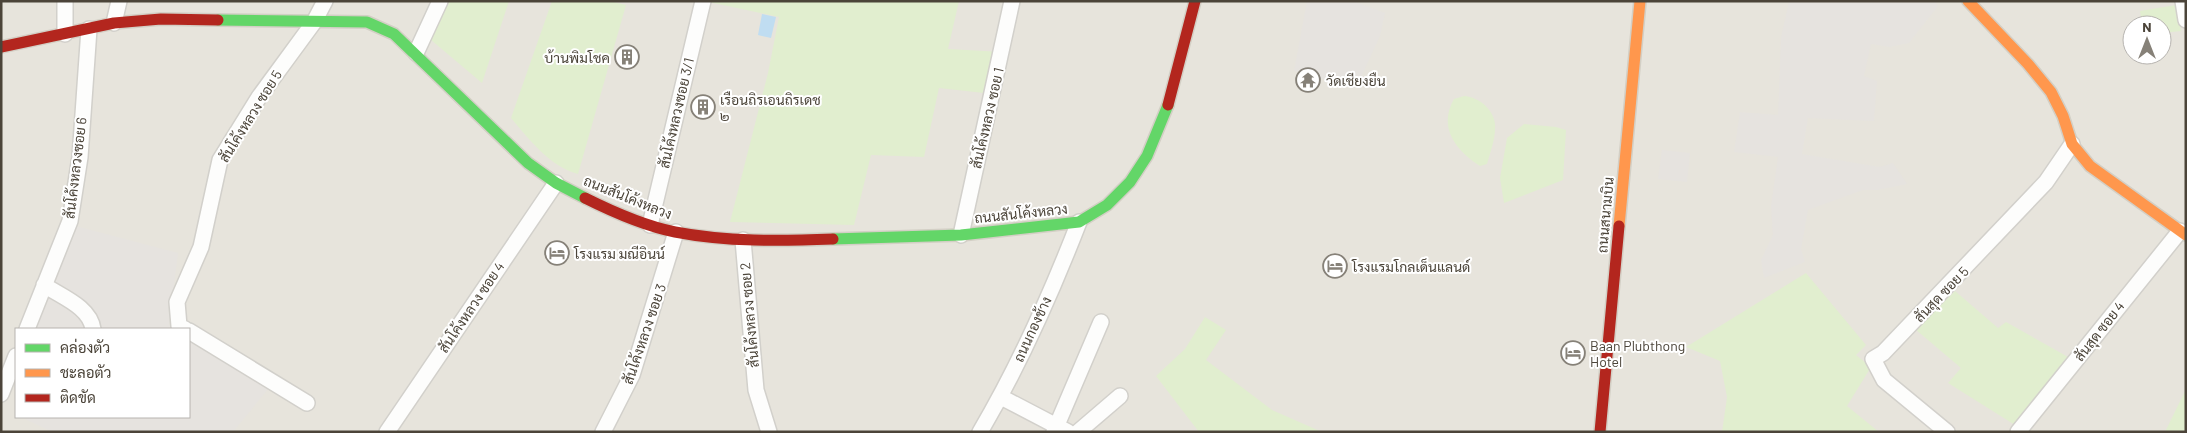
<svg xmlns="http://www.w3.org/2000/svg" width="2187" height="433" font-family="Barlow,Sarabun,sans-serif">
<rect width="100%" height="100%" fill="#f4f2ee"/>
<path fill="#e7e4dc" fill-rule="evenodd" d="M 1,1 L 2186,1 L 2186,432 L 1,432 ZM 2132,25 L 2162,25 L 2162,55 L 2132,55 ZM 16,329 L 189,329 L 189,417 L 16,417 Z"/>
<path fill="#e1eecf" d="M 440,1 L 509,1 L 482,83 L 424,34 Z
M 552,1 L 610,1 L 626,5 L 578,174 C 549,166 530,140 511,118 Z
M 704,1 L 959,1 L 948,49 L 1002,52 L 993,94 L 939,88 L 924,157 L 871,155 L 854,225 L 730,222 L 768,73 L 779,17 Z
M 2176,5 L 2181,31 L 2162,33 L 2162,25 L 2142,25 L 2140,11 Z
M 1464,96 C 1480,97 1497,112 1495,129 C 1495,140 1490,153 1487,164 L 1480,166 C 1455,150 1438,127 1454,99 Z
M 1524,124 L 1556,127 L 1566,130 L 1563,180 L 1504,203 L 1500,178 L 1507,138 Z
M 1806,273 L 1866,345 L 1856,355 L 1871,367 L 1847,406 L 1879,432 L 1722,432 L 1727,397 L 1720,361 L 1686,347 Z
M 1955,291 L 1998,328 L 2006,322 L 2068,357 L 2015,425 L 1948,383 L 1961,368 L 1915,329 Z
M 1205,317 L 1226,330 L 1206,360 L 1272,410 L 1322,432 L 1199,432 L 1156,376 L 1185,349 Z
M 2186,389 L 2186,432 L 2165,432 Z"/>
<path fill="#e6e3df" d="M 1307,1 L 1353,1 L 1385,13 L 1380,36 L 1356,88 L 1294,71 Z
M 1789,1 L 1935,1 L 1938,6 L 1909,43 L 1889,47 L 1871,44 L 1864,76 L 1877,81 L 1874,121 L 1808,118 L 1802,154 L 1880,167 L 1893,163 L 1907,184 L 1877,190 L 1863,190 L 1808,210 L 1801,249 L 1805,262 L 1764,278 L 1761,260 L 1773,235 L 1771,206 L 1778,157 L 1734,152 L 1740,112 L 1778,115 L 1781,37 Z
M 1662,150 L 1690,153 L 1687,182 L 1658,179 Z
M 72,225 L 178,253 L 169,325 L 176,329 L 34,329 Z
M 189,338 L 269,388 L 233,432 L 52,432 L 21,417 L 189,417 Z"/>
<path fill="#c0ddf1" d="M 762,14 L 776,17 L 771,38 L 758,35 Z"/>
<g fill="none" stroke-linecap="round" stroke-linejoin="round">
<g stroke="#d2d0cb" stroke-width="18">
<path id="street" d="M 65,1 L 65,34
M 2183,1 L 2186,20
M 114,23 L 119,1
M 416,53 L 440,1
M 650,225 L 703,1
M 961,235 L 1012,1
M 743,240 L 756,390 L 769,432
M 44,285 C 62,297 90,307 93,329
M 27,329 L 70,221 L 80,157 L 89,29
M 185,329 L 179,326 L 177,302 L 201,247 L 220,160 L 259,97 L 314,22 L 325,1
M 189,331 L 307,403
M 1,394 L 16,356
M 1001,397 L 1068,432
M 387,432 L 556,183
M 603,432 L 632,375 L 676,232
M 980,432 C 1019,366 1051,294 1079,222
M 1054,432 L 1101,322
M 1078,432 L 1120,396
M 1947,432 L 1884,380 L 1873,359 L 1883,353 L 2046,182 L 2072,144
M 2018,432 L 2180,231"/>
</g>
<g stroke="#d3cfc5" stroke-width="14">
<path id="fast" d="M 218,20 L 367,22 L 394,34 L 528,163 L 556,183 L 585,198
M 833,239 L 961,235 L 1079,222 L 1107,205 L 1130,182 L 1147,156 L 1168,105"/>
</g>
<g stroke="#d3cfc5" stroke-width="14">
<path id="slow" d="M 1968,1 L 2028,64 L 2051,92 L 2063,116 L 2072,144 L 2090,166 L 2186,235
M 1619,226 L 1640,1"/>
</g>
<g stroke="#d3cfc5" stroke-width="14">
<path id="jam" d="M 1,47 L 114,23 L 161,19 L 218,20
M 1168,105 L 1195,1
M 585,198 C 613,212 645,226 675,232 C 727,242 781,241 833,239
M 1600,432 L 1619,226"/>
</g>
<use href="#street" stroke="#fdfdfc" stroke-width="15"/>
<use href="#fast" stroke="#63d668" stroke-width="11"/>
<use href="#slow" stroke="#ff974d" stroke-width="11"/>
<use href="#jam" stroke="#b3261e" stroke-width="11"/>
</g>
<defs>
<g id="building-ring" transform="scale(1.25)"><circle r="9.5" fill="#fff" stroke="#868178" stroke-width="1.5"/><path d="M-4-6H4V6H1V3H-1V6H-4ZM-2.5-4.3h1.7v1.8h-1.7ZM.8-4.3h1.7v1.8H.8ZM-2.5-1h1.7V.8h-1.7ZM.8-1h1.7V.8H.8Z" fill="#868178"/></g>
<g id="temple-ring" transform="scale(1.25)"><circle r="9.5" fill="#fff" stroke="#868178" stroke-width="1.5"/><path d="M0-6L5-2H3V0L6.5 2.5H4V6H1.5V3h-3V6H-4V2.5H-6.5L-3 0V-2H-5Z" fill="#868178"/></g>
<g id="hotel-ring" transform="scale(1.25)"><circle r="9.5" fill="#fff" stroke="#868178" stroke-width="1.5"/><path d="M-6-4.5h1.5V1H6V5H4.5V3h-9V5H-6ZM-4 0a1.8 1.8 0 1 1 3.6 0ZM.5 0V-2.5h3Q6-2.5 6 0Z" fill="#868178"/></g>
</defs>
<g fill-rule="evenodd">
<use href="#building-ring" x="627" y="57"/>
<use href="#temple-ring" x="1308" y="80"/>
<use href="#building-ring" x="703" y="107"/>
<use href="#hotel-ring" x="557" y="253"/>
<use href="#hotel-ring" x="1335" y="266"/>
<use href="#hotel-ring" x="1573" y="353"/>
</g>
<g text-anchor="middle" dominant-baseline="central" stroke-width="4" stroke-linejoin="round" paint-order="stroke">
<g font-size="14" fill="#4b4439" stroke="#fff" text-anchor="start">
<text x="610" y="57" text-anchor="end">บ้านพิมโชค</text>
<text x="1326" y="80">วัดเชียงยืน</text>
<text x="720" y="99">เรือนถิรเอนถิรเดช<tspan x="720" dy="16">๒</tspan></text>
<text x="574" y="253">โรงแรม มณีอินน์</text>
<text x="1352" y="266">โรงแรมโกลเด็นแลนด์</text>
<text x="1590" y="345">Baan Plubthong<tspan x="1590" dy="16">Hotel</tspan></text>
</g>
<g font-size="14" fill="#4b4439" stroke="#fff">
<text transform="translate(676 113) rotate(-77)">สันโค้งหลวงซอย 3/1</text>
<text transform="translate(250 116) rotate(-58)">สันโค้งหลวง ซอย 5</text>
<text transform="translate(987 118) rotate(-77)">สันโค้งหลวง ซอย 1</text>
<text transform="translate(75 168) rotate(-83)">สันโค้งหลวงซอย 6</text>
<text transform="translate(628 197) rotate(22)">ถนนสันโค้งหลวง</text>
<text transform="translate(1021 213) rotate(-6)">ถนนสันโค้งหลวง</text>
<text transform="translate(1605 215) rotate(-85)">ถนนสนามบิน</text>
<text transform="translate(1941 294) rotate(-46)">สันสุด ซอย 5</text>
<text transform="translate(471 307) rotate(-56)">สันโค้งหลวง ซอย 4</text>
<text transform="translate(749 315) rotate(-95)">สันโค้งหลวง ซอย 2</text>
<text transform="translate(1032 329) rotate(-65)">ถนนกองช้าง</text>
<text transform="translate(2099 331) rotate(-52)">สันสุด ซอย 4</text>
<text transform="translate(644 334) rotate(-71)">สันโค้งหลวง ซอย 3</text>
</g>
</g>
<rect width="2187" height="433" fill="none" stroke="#4b4439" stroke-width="5"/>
<rect x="15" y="328" width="175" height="90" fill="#ffffff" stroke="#b7b4b0"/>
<rect x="25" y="344" width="25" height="8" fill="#63d668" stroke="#b7b4b0"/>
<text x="60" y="353" font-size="15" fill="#4b4439">คล่องตัว</text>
<rect x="25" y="369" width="25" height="8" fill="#ff974d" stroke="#b7b4b0"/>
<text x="60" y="378" font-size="15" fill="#4b4439">ชะลอตัว</text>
<rect x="25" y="394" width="25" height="8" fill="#b3261e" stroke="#b7b4b0"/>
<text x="60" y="403" font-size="15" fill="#4b4439">ติดขัด</text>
<g transform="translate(2147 40)"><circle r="24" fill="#ffffff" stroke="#b7b4b0"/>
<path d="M0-4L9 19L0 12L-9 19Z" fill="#868178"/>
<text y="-8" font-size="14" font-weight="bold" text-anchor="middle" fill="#4b4439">N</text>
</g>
</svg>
